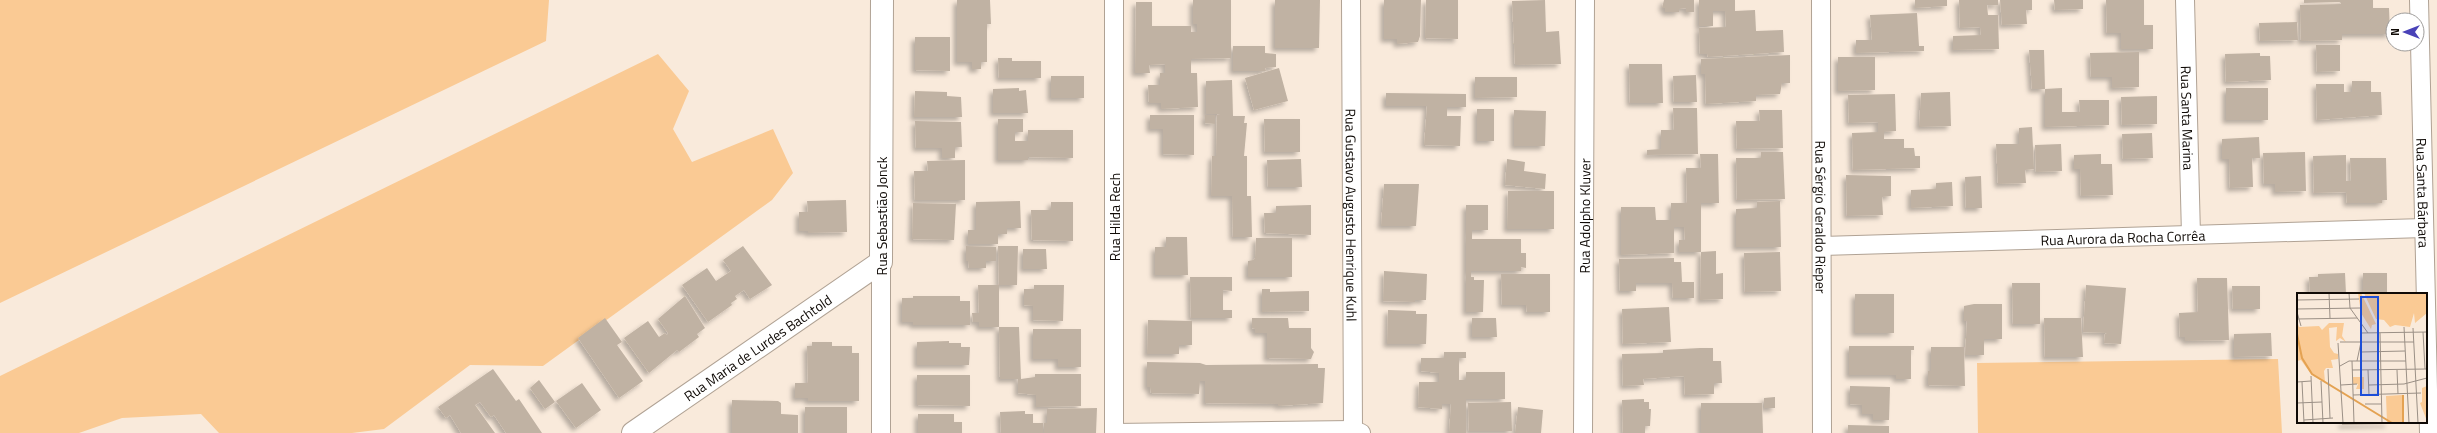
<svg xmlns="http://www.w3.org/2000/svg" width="2437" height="433" font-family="'Titillium Web',sans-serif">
<defs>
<filter id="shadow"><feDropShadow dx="-3.5" dy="3.5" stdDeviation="2" flood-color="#0004"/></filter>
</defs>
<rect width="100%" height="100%" fill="#f9eadb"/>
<path fill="#faca94" d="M 0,0 L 549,0 L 546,41 L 0,303 Z
M 658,54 L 689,91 L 673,129 L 692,162 L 773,129 L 793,173 L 772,200 L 543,366 L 470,365 L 384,429 L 352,433 L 219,433 L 201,414 L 122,418 L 79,433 L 0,433 L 0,376 Z
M 2278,359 L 2282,433 L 1978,433 L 1977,363 Z"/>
<path fill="#c0b2a3" filter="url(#shadow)" d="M 957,0 L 990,0 L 991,24 L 987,24 L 987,62 L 981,62 L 981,69 L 972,69 L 972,62 L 957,62 Z
M 1193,0 L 1231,0 L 1231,58 L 1191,59 L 1191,73 L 1197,73 L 1198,107 L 1161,109 L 1161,103 L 1149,103 L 1148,85 L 1160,85 L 1160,73 L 1165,73 L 1165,64 L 1149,65 L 1150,73 L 1135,73 L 1136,2 L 1152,2 L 1152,26 L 1191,26 L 1191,32 L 1197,32 L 1197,24 L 1193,24 Z
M 1275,0 L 1320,0 L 1319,48 L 1275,48 Z
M 1384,0 L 1421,0 L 1420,36 L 1418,42 L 1397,44 L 1397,39 L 1384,39 Z
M 1426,0 L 1458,0 L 1458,39 L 1425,38 Z
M 1545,0 L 1546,32 L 1559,31 L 1561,64 L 1515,65 L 1512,1 Z
M 1664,0 L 1694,0 L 1694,12 L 1686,12 L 1686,8 L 1679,9 L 1679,12 L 1665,12 L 1665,8 L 1662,8 Z
M 1699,0 L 1735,0 L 1735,11 L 1755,10 L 1756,31 L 1783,30 L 1784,52 L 1708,57 L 1707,54 L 1700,54 L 1699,28 L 1726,27 L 1725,11 L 1713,11 L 1713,26 L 1699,26 Z
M 1915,0 L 1947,0 L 1947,6 L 1915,8 Z
M 1959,0 L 1998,0 L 1998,5 L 1987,5 L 1988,15 L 1998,15 L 1999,49 L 1953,50 L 1953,36 L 1981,35 L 1980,27 L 1960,28 Z
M 2000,0 L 2032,0 L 2032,10 L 2026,10 L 2027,24 L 2002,25 Z
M 2054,0 L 2083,0 L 2083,9 L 2055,10 Z
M 2106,0 L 2144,0 L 2144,25 L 2153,25 L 2153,49 L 2121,49 L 2121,33 L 2107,33 Z
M 2304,0 L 2373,0 L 2373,8 L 2389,8 L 2390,34 L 2342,34 L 2342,40 L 2301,41 L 2300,5 L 2341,4 L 2340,2 L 2304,3 Z
M 1917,13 L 1919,46 L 1924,46 L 1924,51 L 1856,53 L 1856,40 L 1872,40 L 1870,15 Z
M 2297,22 L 2298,40 L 2260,41 L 2259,23 Z
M 915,37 L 950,37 L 950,71 L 915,70 Z
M 2316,45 L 2340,45 L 2340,71 L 2317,72 Z
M 1233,46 L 1265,46 L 1265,53 L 1276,54 L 1276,67 L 1265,68 L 1266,71 L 1233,71 Z
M 2029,50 L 2044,50 L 2045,89 L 2032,89 Z
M 2139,52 L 2139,87 L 2112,88 L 2112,77 L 2091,77 L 2090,53 Z
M 2260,53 L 2260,56 L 2270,56 L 2271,80 L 2226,82 L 2225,54 Z
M 1790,55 L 1790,83 L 1782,83 L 1780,94 L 1756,95 L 1756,101 L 1706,104 L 1705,74 L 1701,74 L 1701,59 Z
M 1838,57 L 1875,57 L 1875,90 L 1838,91 Z
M 998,58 L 1012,58 L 1012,61 L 1041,61 L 1041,78 L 999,78 Z
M 1629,64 L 1662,64 L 1663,103 L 1630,103 Z
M 1279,68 L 1288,101 L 1254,110 L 1245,78 Z
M 1696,75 L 1697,102 L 1674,102 L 1673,76 Z
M 1051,76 L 1084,76 L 1084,98 L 1051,98 Z
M 1475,77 L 1517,77 L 1517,97 L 1475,98 Z
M 1232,80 L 1233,116 L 1245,116 L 1244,123 L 1247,123 L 1244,156 L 1247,156 L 1247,196 L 1251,196 L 1252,237 L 1233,237 L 1232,196 L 1211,196 L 1212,156 L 1216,156 L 1217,115 L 1220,114 L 1206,114 L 1206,81 Z
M 2352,81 L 2371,81 L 2371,92 L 2381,92 L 2382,115 L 2317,120 L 2316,84 L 2344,84 L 2344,92 L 2352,92 Z
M 1019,88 L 1019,91 L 1026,90 L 1028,113 L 993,113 L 993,89 Z
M 2062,88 L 2062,112 L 2080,112 L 2079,100 L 2109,100 L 2109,125 L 2045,127 L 2045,89 Z
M 2226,88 L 2268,88 L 2268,120 L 2226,120 Z
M 915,91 L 947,92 L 947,96 L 961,97 L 962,117 L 914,117 Z
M 1950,92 L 1951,126 L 1919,127 L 1921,93 Z
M 1386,93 L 1466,94 L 1466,107 L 1447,107 L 1447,116 L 1461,116 L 1460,146 L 1424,145 L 1427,106 L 1386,106 Z
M 1895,94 L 1896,131 L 1884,132 L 1884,139 L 1904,139 L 1904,148 L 1914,148 L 1915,156 L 1920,156 L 1920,168 L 1853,170 L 1852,133 L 1878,132 L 1878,122 L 1849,123 L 1848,95 Z
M 2157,96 L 2157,124 L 2122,125 L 2121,97 Z
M 1673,108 L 1697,108 L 1698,154 L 1647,155 L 1647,150 L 1661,149 L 1661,130 L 1674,130 Z
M 1477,109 L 1494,109 L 1494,141 L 1477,141 Z
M 1514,110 L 1546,111 L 1545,146 L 1514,146 Z
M 1759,110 L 1782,110 L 1783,148 L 1737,149 L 1736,121 L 1760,121 Z
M 1150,115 L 1194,115 L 1194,155 L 1163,154 L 1163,129 L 1150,129 Z
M 1205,115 L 1215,115 L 1215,124 L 1205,123 Z
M 998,119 L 1023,119 L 1023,132 L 1015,132 L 1015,141 L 1028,141 L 1028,130 L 1073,130 L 1073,158 L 1028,157 L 1028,160 L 998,160 Z
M 1264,119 L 1300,119 L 1300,152 L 1265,152 Z
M 915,121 L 961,122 L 962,147 L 955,147 L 955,158 L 942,158 L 942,148 L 916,148 Z
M 2032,127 L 2034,169 L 2025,170 L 2026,183 L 1998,184 L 1996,144 L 2019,144 L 2019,128 Z
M 2152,133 L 2153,158 L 2123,159 L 2122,134 Z
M 2259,137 L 2260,158 L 2252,158 L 2253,187 L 2230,188 L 2229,159 L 2222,159 L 2222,139 Z
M 2061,144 L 2062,171 L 2036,172 L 2035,145 Z
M 1761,152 L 1783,152 L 1785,199 L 1737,200 L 1736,158 L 1761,158 Z
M 2305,152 L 2306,191 L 2275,192 L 2275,184 L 2264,184 L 2263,153 Z
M 1700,154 L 1718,154 L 1719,203 L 1701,203 L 1701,252 L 1679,252 L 1679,240 L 1685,240 L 1684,227 L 1674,227 L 1674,253 L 1621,255 L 1621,207 L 1655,207 L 1656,220 L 1671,220 L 1671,203 L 1687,203 L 1686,168 L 1701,168 Z
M 2101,154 L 2101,164 L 2112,164 L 2113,195 L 2081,196 L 2080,169 L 2074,169 L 2074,155 Z
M 2346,155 L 2346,181 L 2351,181 L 2350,158 L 2386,158 L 2387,200 L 2382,200 L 2382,203 L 2347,203 L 2346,192 L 2314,193 L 2313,156 Z
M 1301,159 L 1302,187 L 1268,187 L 1267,160 Z
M 1507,159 L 1525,162 L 1524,171 L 1546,174 L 1545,189 L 1505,185 Z
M 965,160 L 965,200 L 915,200 L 914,171 L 928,171 L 927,161 Z
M 1846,175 L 1891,176 L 1891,196 L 1882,197 L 1883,215 L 1847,216 Z
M 1981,176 L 1982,208 L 1966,208 L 1965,177 Z
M 1952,182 L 1953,206 L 1911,208 L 1911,190 L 1936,189 L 1936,183 Z
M 1384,184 L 1419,184 L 1416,226 L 1381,226 Z
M 1508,191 L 1554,191 L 1554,229 L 1507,229 Z
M 846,200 L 847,232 L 808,233 L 808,231 L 799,231 L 799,212 L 808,212 L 807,201 Z
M 1020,201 L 1021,228 L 1007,228 L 1007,234 L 998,234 L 998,244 L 968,244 L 968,230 L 976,230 L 976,202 Z
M 1780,201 L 1781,247 L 1736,247 L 1736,209 L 1757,208 L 1757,202 Z
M 1051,202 L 1073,202 L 1073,241 L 1032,240 L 1031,210 L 1051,210 Z
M 913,203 L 956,204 L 954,240 L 912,239 Z
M 1311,205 L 1311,235 L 1265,233 L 1264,213 L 1276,213 L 1276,206 Z
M 1466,205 L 1488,205 L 1488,230 L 1472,230 L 1472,239 L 1521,239 L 1521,253 L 1526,253 L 1526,268 L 1521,267 L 1521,271 L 1471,271 L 1471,277 L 1474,277 L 1474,280 L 1484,280 L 1483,312 L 1466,312 Z
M 1166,237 L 1187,237 L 1188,275 L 1155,275 L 1155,247 L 1166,247 Z
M 1256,238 L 1292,238 L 1292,277 L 1248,277 L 1248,261 L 1253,260 L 1255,258 Z
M 743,246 L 772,285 L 750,299 L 744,290 L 735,296 L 737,299 L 731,303 L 732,305 L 708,322 L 682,285 L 707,268 L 716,281 L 731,271 L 723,260 Z
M 966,246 L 996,247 L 996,261 L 986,261 L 986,268 L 969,268 L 968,261 L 966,261 Z
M 998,246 L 1018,246 L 1017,285 L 999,285 Z
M 1023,249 L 1046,249 L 1047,269 L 1023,269 Z
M 1716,251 L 1716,274 L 1723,273 L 1723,299 L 1700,300 L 1701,252 Z
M 1780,252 L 1781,291 L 1745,292 L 1744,253 Z
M 1674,258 L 1674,262 L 1681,262 L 1682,282 L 1694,282 L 1694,298 L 1673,298 L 1672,283 L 1636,283 L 1636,291 L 1620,291 L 1619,259 Z
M 1384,271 L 1427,274 L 1426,300 L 1415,300 L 1415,302 L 1383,301 Z
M 2345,273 L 2346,294 L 2310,294 L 2309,277 L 2318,277 L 2318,274 Z
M 2363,273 L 2387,273 L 2387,294 L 2363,294 Z
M 1501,274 L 1550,274 L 1550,312 L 1527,312 L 1526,305 L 1502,305 Z
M 1190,277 L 1232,277 L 1232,291 L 1223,290 L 1223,310 L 1232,310 L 1232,318 L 1191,318 Z
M 2197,278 L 2227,278 L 2229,340 L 2185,341 L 2185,337 L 2180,337 L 2179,313 L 2198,312 Z
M 2012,283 L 2040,283 L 2040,324 L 2013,324 Z
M 978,285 L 999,285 L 999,327 L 979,327 L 979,322 L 973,322 L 972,313 L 979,313 Z
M 1034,285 L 1064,285 L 1063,321 L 1033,320 L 1033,306 L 1024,305 L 1024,289 L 1034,289 Z
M 2086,285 L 2126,288 L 2121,344 L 2104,343 L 2105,334 L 2107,333 L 2083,332 Z
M 2232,286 L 2260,286 L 2260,309 L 2233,309 Z
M 1262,289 L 1270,289 L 1270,292 L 1309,291 L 1309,311 L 1262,312 Z
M 1855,294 L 1894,294 L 1894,333 L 1855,333 Z
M 685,296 L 705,328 L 697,334 L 699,337 L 679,352 L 677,350 L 649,373 L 624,338 L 648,321 L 659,337 L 665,333 L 667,335 L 668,333 L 658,319 Z
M 913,296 L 960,296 L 960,301 L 970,301 L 970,325 L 913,325 L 913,322 L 902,322 L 902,298 L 913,298 Z
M 1974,304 L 2002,304 L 2002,339 L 1984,339 L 1984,355 L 1965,355 L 1967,321 L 1964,321 L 1964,306 Z
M 1669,307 L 1671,342 L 1623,344 L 1622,309 Z
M 1388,310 L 1416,311 L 1416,314 L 1427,314 L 1426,344 L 1387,344 Z
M 605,318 L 622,342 L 617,345 L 643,381 L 619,398 L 578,338 Z
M 1252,318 L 1288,318 L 1289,328 L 1311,328 L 1311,348 L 1314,352 L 1311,359 L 1267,358 L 1267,333 L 1255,333 L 1255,329 L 1252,328 Z
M 1472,318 L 1496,318 L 1497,337 L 1472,337 Z
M 2044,318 L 2081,318 L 2083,357 L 2045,357 Z
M 1148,320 L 1192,321 L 1192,345 L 1179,345 L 1179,354 L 1147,354 Z
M 999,327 L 1019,327 L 1021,379 L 1035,377 L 1035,374 L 1081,374 L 1081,406 L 1036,407 L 1036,395 L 1018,393 L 1018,379 L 1000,379 Z
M 1033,329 L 1081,329 L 1081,367 L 1058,367 L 1058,359 L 1033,359 Z
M 2271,333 L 2272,356 L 2234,357 L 2234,334 Z
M 949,341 L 949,343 L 961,343 L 961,347 L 970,347 L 969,365 L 917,365 L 917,342 Z
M 812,342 L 832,342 L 832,346 L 852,346 L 852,353 L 859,353 L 859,401 L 808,401 L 808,398 L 795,398 L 795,383 L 808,383 L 807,346 L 812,346 Z
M 1849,346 L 1914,346 L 1914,350 L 1911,350 L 1911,379 L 1896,379 L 1896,375 L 1849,375 Z
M 1931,347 L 1964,347 L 1965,386 L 1928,385 L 1928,371 L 1931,371 Z
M 1700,348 L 1713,348 L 1713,361 L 1721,361 L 1722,383 L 1714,383 L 1714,394 L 1685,395 L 1684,376 L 1643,379 L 1644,385 L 1623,386 L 1622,354 L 1663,353 L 1663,350 Z
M 1444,352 L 1466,352 L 1466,358 L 1459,358 L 1459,380 L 1466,380 L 1466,372 L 1505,372 L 1505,399 L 1466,399 L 1466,433 L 1449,433 L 1451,404 L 1442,404 L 1442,409 L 1418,407 L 1419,382 L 1439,382 L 1439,373 L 1421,371 L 1421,358 L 1444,358 Z
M 1147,362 L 1200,363 L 1206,365 L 1318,364 L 1318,368 L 1325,368 L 1323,403 L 1278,406 L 1278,404 L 1205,403 L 1205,381 L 1200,381 L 1199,394 L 1151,393 L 1150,387 L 1147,387 Z
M 493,369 L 516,401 L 519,399 L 542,433 L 506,433 L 494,415 L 491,417 L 480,402 L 475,405 L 495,433 L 461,433 L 450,415 L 446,418 L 438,407 Z
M 917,375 L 970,375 L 970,406 L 917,405 Z
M 539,380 L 555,402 L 545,409 L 530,388 Z
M 582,383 L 601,410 L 576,428 L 556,401 Z
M 1850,386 L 1890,387 L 1889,420 L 1873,420 L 1873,414 L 1862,414 L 1862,405 L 1850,404 Z
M 1775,397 L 1775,408 L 1764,408 L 1764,398 Z
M 1644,399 L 1644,402 L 1649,402 L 1649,409 L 1651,409 L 1650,426 L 1645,426 L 1645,433 L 1623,433 L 1622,400 Z
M 732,400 L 778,401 L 781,403 L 781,414 L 798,415 L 798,433 L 732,433 Z
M 1511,402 L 1512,431 L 1469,431 L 1468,403 Z
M 1701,403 L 1762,403 L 1763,433 L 1701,433 Z
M 805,407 L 847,407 L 847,433 L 805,433 Z
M 1518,407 L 1543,410 L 1541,433 L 1515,433 Z
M 1097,408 L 1096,433 L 1044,433 L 1044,423 L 1047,423 L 1047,409 Z
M 1025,411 L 1025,414 L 1033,414 L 1033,423 L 1043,423 L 1043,433 L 1001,433 L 1000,412 Z
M 918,414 L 954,414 L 954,422 L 962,422 L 962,433 L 918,433 Z
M 2342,422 L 2388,422 L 2389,424 L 2342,425 Z
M 1848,425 L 1889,426 L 1889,433 L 1848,433 Z"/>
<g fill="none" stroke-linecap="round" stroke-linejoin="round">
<g stroke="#b0a294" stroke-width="20">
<g id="minor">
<path d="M 1114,0 L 1114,433"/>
<path id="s1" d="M 1351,0 L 1353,430"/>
<path id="s2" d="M 1821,0 L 1822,433"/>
<path id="s3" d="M 2185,0 L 2191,235"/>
<path id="s4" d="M 2419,0 L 2429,433"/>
<path id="s5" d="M 1822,246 L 2424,228"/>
<path d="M 881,262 L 881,433"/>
<path d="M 1114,433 L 1353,430 L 1361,433"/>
<path id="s6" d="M 1583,433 L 1585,0"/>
</g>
</g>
<g stroke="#b0a294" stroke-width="24">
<g id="tertiary">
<path id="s7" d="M 633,433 L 881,262 L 882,0"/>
</g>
</g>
<use href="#minor" stroke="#fff" stroke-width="18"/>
<use href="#tertiary" stroke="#fff" stroke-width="22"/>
</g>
<g text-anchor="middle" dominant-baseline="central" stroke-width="3.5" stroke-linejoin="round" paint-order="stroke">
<g font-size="14" fill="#0f0a06" stroke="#fff">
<text stroke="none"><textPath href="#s3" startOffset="118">Rua Santa Marina</textPath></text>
<text stroke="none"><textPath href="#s4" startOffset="193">Rua Santa Bárbara</textPath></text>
<text stroke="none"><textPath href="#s1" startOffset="215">Rua Gustavo Augusto Henrique Kuhl</textPath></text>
<text transform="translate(881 216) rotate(-90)">Rua Sebastião Jonck</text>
<text stroke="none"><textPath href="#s6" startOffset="217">Rua Adolpho Kluver</textPath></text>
<text stroke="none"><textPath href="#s2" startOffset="217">Rua Sérgio Geraldo Rieper</textPath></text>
<text transform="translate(1114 217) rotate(-90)">Rua Hilda Rech</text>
<text stroke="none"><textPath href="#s5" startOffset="301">Rua Aurora da Rocha Corrêa</textPath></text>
<text stroke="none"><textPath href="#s7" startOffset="151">Rua Maria de Lurdes Bachtold</textPath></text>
</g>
</g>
<g transform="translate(2297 293)">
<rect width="130" height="130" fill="#f9eadb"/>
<path d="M 61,0 L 64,0 L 79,31 L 75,32 L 74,36 L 64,20 ZM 67,0 L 130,0 L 130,20 L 118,30 L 117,20 L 113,34 L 98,32 L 93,34 L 87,27 L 79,26 ZM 0,28 L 2,34 L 22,33 L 25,37 L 32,30 L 47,30 L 45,43 L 49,49 L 43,45 L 39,48 L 40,34 L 32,35 L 33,54 L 37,60 L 41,61 L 41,66 L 34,67 L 36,75 L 29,75 L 27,78 L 28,89 L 14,81 L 4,67 L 0,68 ZM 56,84 L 67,84 L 67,96 L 59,96 L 61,91 L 56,91 ZM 130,93 L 130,128 L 123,110 L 125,109 L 125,95 ZM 105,102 L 106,130 L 90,130 L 89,103 Z" fill="#faca94"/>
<path fill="none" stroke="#e4a252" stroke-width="2" d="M 0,41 L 5,65 L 15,81 L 95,130M 106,102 L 106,130"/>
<path fill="none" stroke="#9b9086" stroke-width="1" d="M 32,0 L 33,25M 52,0 L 53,15 L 71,40M 0,7 L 62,6M 0,16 L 63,15M 0,19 L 4,33M 0,26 L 60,25M 107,34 L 112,130M 116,35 L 121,130M 126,39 L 128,76M 63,40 L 130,39M 83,40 L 85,130M 43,49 L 117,49M 41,50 L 46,130M 64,59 L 108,58M 55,68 L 57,130M 60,68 L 64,49M 43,73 L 52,68 L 109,68M 31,76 L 33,125M 55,77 L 130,76M 71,77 L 72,102M 100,77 L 101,101M 14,83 L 16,130M 24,88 L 26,130M 0,89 L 14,88M 5,89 L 7,130M 44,92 L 60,91M 72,92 L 107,91 L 130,85M 56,102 L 124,100M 0,110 L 25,109M 68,111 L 84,111M 7,127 L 36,125"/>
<path fill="#1d4ed8" fill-opacity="0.15" stroke="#1d4ed8" stroke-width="2" d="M 64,4 L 81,4 L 81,102 L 64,102 Z"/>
<rect width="130" height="130" fill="none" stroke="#0f0a06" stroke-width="2"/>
</g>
<g transform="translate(2405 32) rotate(270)"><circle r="19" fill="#ffffff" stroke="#9f9d9b"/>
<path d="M0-3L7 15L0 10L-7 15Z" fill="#4942b8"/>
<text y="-6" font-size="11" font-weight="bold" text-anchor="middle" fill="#0f0a06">N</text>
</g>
</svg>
